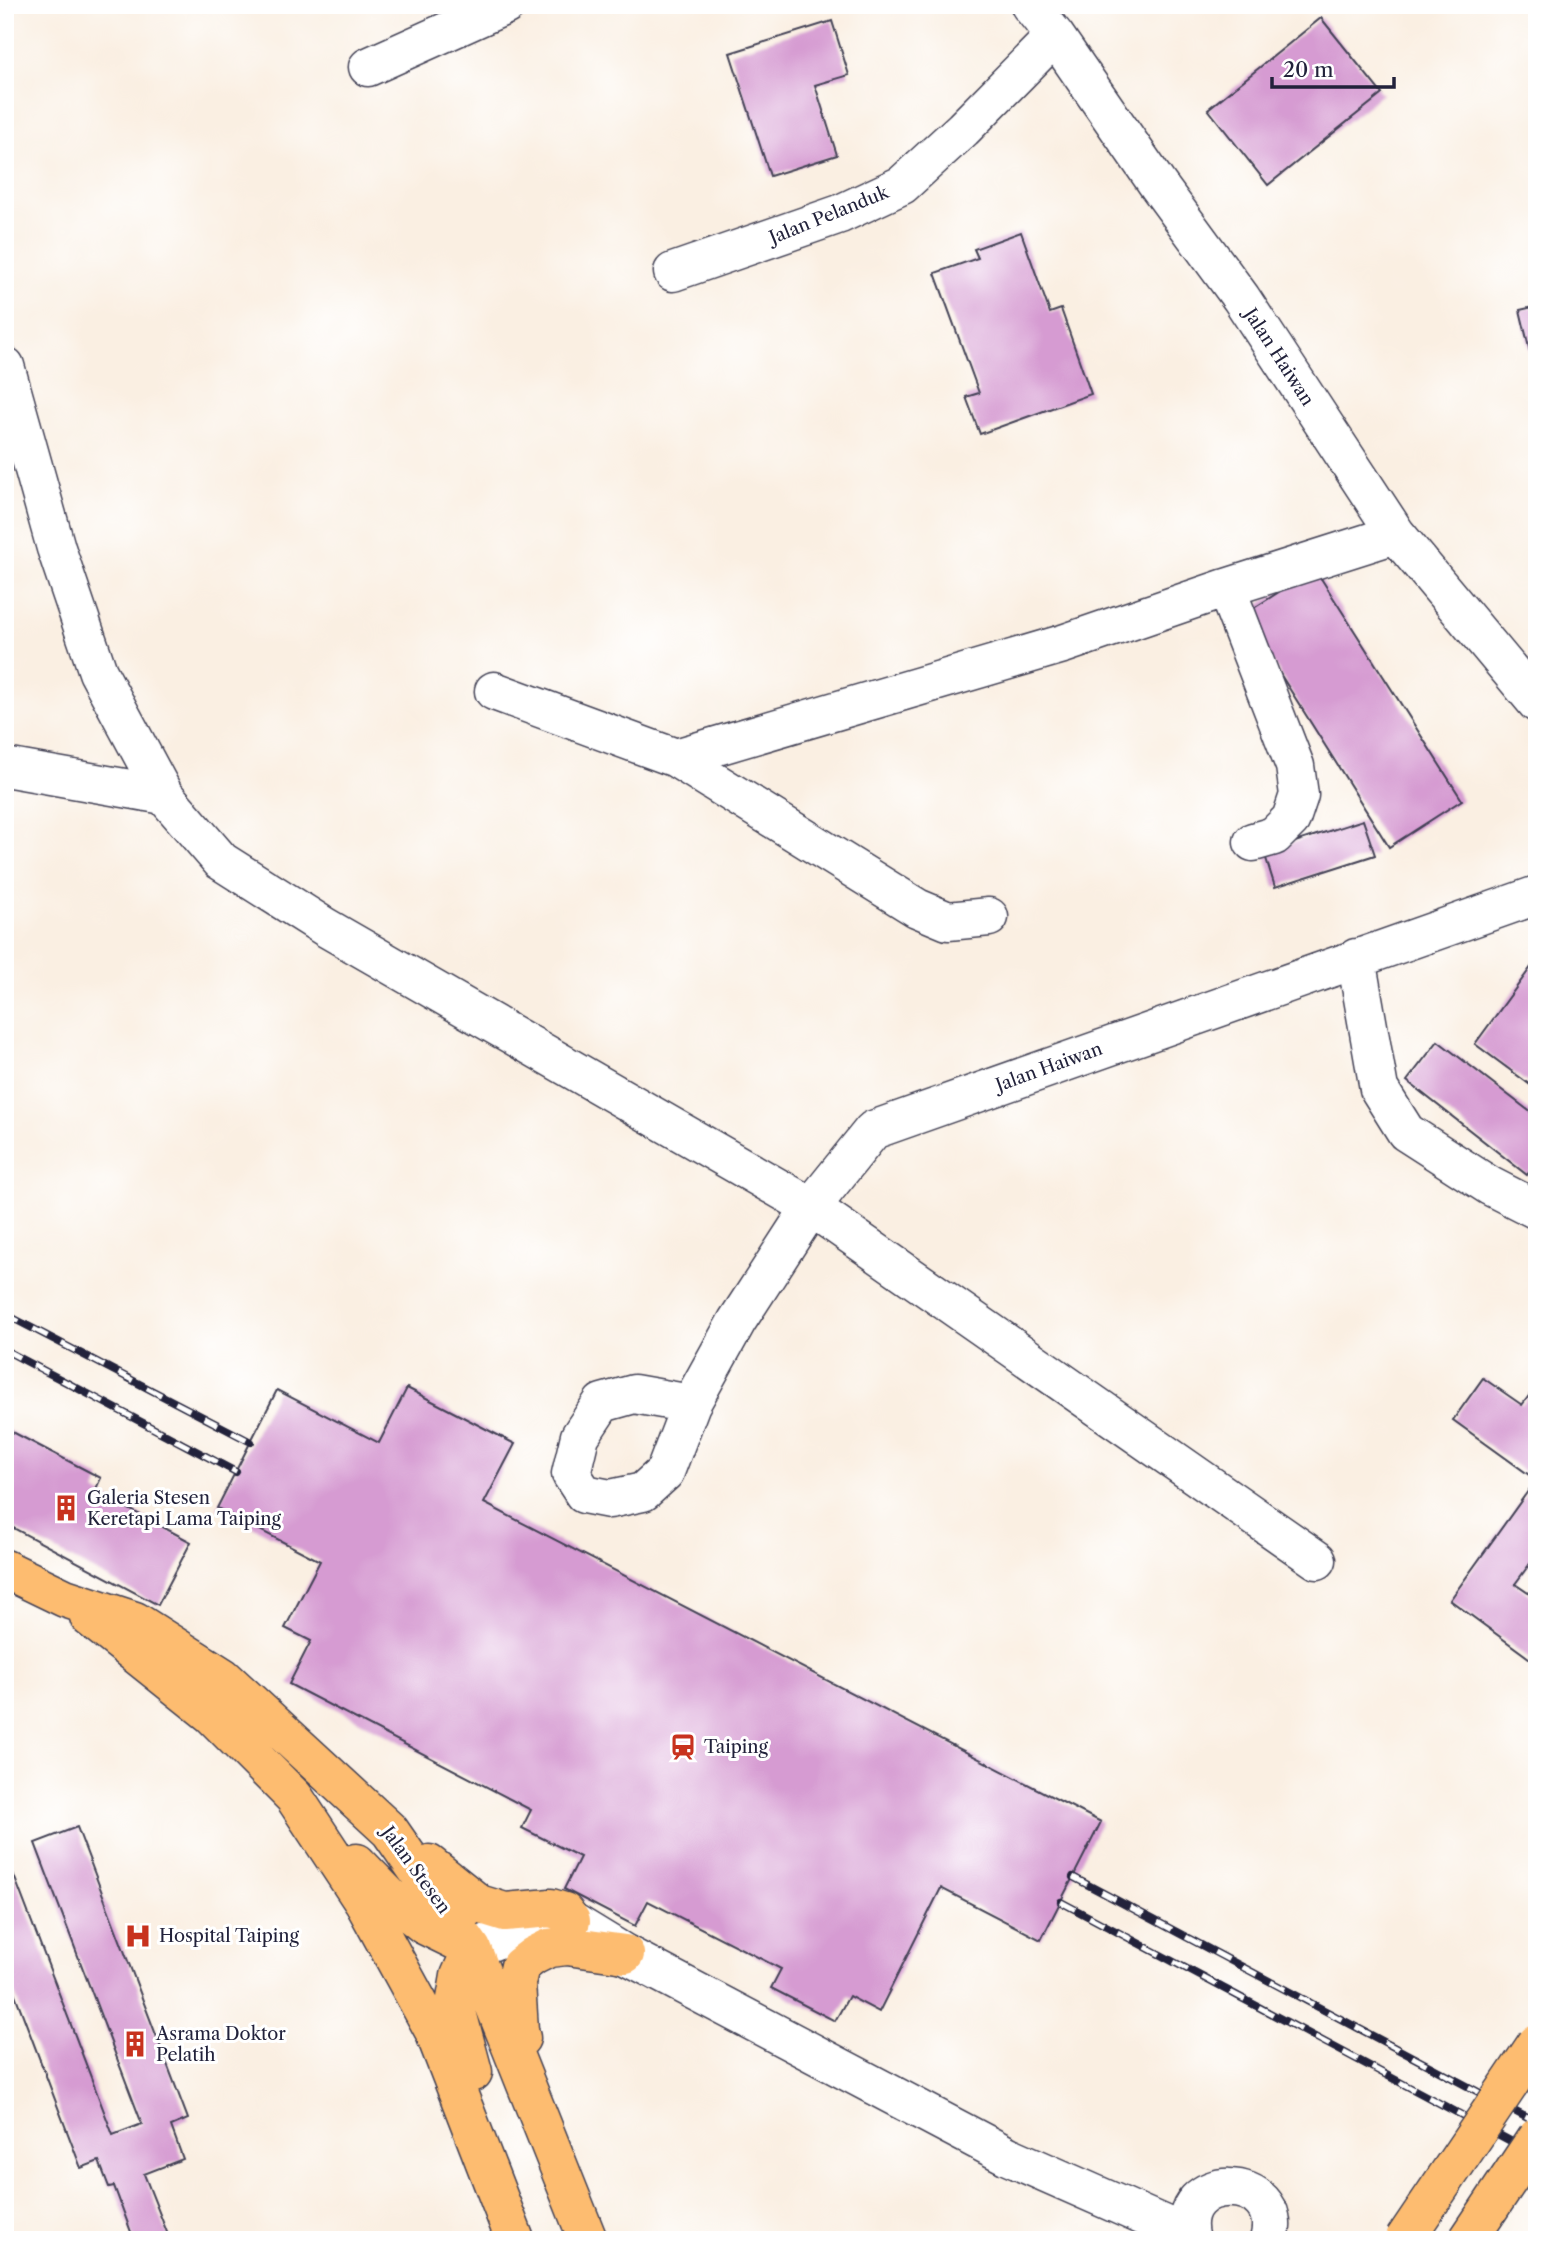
<svg xmlns="http://www.w3.org/2000/svg" width="1542" height="2245" font-family="'Libre Caslon Text',serif">
<rect width="100%" height="100%" fill="#fff"/>
<filter id="ink" filterUnits="userSpaceOnUse"><feTurbulence type="fractalNoise" baseFrequency=".0143" numOctaves="2"/><feDisplacementMap in="SourceGraphic" scale="14" xChannelSelector="R" yChannelSelector="G"/><feConvolveMatrix kernelMatrix="1 2 1 2 8 2 1 2 1" color-interpolation-filters="sRGB"/></filter>
<filter id="wash" filterUnits="userSpaceOnUse"><feTurbulence type="fractalNoise" baseFrequency=".00686" numOctaves="4" result="noise"/><feDisplacementMap in="SourceGraphic" scale="28" xChannelSelector="R" yChannelSelector="G"/><feGaussianBlur stdDeviation="1.57" result="paint"/><feColorMatrix in="noise" values="0 0 0 0 0 0 0 0 0 0 0 0 0 0 0 0 0 1.4 0 .05"/><feComposite in="paint" operator="in"/></filter>
<g filter="url(#wash)">
<rect width="100%" height="100%" fill="#faefe2"/>
<g id="blocks">
<path fill="#d69bd2" d="M 1321,18 L 1382,94 L 1268,185 L 1208,109 Z
M 832,21 L 849,75 L 815,85 L 837,155 L 770,176 L 730,53 Z
M 1021,232 L 1050,313 L 1061,309 L 1091,394 L 980,434 L 966,397 L 979,393 L 935,273 L 978,258 L 974,249 Z
M 1537,306 L 1537,377 L 1536,377 L 1520,310 Z
M 1315,569 L 1462,800 L 1389,847 L 1243,615 Z
M 1363,820 L 1375,855 L 1275,887 L 1264,852 Z
M 1537,959 L 1537,1090 L 1475,1044 Z
M 1438,1041 L 1537,1117 L 1537,1163 L 1527,1175 L 1407,1081 Z
M 1483,1378 L 1522,1405 L 1537,1385 L 1537,1554 L 1515,1584 L 1537,1599 L 1537,1664 L 1450,1600 L 1536,1480 L 1453,1420 Z
M 407,1388 L 515,1444 L 484,1503 L 1101,1822 L 1041,1940 L 941,1888 L 879,2012 L 849,1996 L 835,2021 L 771,1988 L 781,1969 L 648,1901 L 635,1926 L 564,1889 L 580,1857 L 522,1828 L 531,1810 L 289,1684 L 311,1641 L 285,1628 L 320,1561 L 217,1508 L 277,1390 L 379,1443 Z
M 5,1428 L 101,1478 L 95,1491 L 191,1542 L 158,1605 L 8,1525 L 5,1531 Z
M 77,1827 L 188,2119 L 171,2126 L 183,2159 L 144,2174 L 170,2240 L 134,2240 L 114,2186 L 109,2187 L 99,2161 L 81,2168 L 5,1968 L 5,1852 L 113,2135 L 142,2124 L 35,1843 Z"/>
</g>
</g>
<g filter="url(#ink)">
<use href="#blocks" fill-opacity="0" stroke="#424154" stroke-width="2"/>
<g fill="none" stroke-linecap="round" stroke-linejoin="round">
<g stroke="#424154" stroke-width="41">
<path id="minor" d="M 1030,5 L 1055,36 L 1158,185 L 1241,298 L 1396,534 L 1537,703
M 368,67 L 506,5
M 673,272 L 840,214 L 902,185 L 963,129 L 1055,36
M 5,366 L 56,548 L 98,672 L 164,795 L 221,861 L 325,927 L 811,1207 L 1317,1560
M 1226,588 L 1295,766 L 1299,795 L 1291,819 L 1274,836 L 1253,842
M 494,691 L 676,758 L 917,908 L 948,921 L 989,917
M 676,758 L 1063,644 L 1226,588 L 1396,534
M 5,767 L 164,795
M 1356,958 L 1379,1089 L 1406,1132 L 1490,1186 L 1537,1210
M 691,1404 L 634,1394 L 602,1403 L 580,1436 L 571,1474 L 584,1494 L 610,1499 L 643,1492 L 665,1472 L 691,1404 L 737,1321 L 811,1207 L 873,1130 L 1537,895
M 472,1949 L 522,1930 L 571,1921 L 625,1954 L 1008,2156 L 1169,2227 L 1188,2232
M 1190,2240 C 1171,2169 1288,2172 1269,2240"/>
</g>
<g stroke="#424154" stroke-width="41">
<path id="major" d="M 5,1569 L 65,1598 L 135,1621 L 223,1677 L 390,1831 L 472,1949 L 588,2240
M 89,1617 L 212,1715 L 294,1797 L 364,1903 L 434,2031 L 515,2240
M 357,1863 L 392,1899 L 424,1925 L 467,1946
M 429,1864 L 479,1904 L 505,1912 L 551,1908 L 564,1912 L 571,1921
M 472,1949 L 460,1976 L 455,2005 L 473,2072
M 521,2038 L 519,2030 L 516,1983 L 520,1966 L 533,1956 L 549,1948 L 567,1946 L 625,1954"/>
</g>
<use href="#minor" stroke="#fff" stroke-width="38"/>
<use href="#major" stroke="#fdbc70" stroke-width="38"/>
<g stroke="#22223b" stroke-width="8">
<path id="rail" d="M 5,1314 L 251,1442
M 5,1350 L 236,1472
M 1073,1877 L 1537,2123
M 1061,1902 L 1537,2155"/>
</g>
<use href="#rail" stroke="#fff" stroke-width="5" stroke-dasharray="16" stroke-linecap="butt"/>
<g stroke="#424154" stroke-width="41" stroke-linecap="butt">
<path id="major-bridge" d="M 1404,2240 L 1537,2043
M 1468,2240 L 1537,2137"/>
</g>
<use href="#major-bridge" stroke="#fdbc70" stroke-width="38"/>
</g>
</g>
<defs>
<g id="building-bare" transform="scale(2.1)"><path d="M-4-6H4V6H1V3H-1V6H-4ZM-2.5-4.3h1.7v1.8h-1.7ZM.8-4.3h1.7v1.8H.8ZM-2.5-1h1.7V.8h-1.7ZM.8-1h1.7V.8H.8Z" fill="#c8321e" stroke="#fff" stroke-width="2.5" paint-order="stroke"/></g>
<g id="station-bare" transform="scale(2.1)"><path d="M-3-6H3Q5-6 5-4V2Q5 4 3 4L4.5 6H3L1.5 4h-3L-3 6H-4.5L-3 4Q-5 4-5 2V-4Q-5-6-3-6ZM-3.5-4v3h7v-3ZM-3.5 1v1.5H-2V1ZM2 1v1.5H3.5V1Z" fill="#c8321e" stroke="#fff" stroke-width="2.5" paint-order="stroke"/></g>
<g id="hospital-bare" transform="scale(2.1)"><path d="M-5-5h3v3.5h4V-5h3V5h-3V1.5h-4V5h-3Z" fill="#c8321e" stroke="#fff" stroke-width="2.5" paint-order="stroke"/></g>
</defs>
<g fill-rule="evenodd">
<use href="#building-bare" x="66" y="1508"/>
<use href="#station-bare" x="683" y="1747"/>
<use href="#hospital-bare" x="138" y="1936"/>
<use href="#building-bare" x="135" y="2044"/>
</g>
<g text-anchor="middle" dominant-baseline="central" stroke-width="6" stroke-linejoin="round" paint-order="stroke">
<g font-size="18" fill="#22223b" stroke="#fff">
<text transform="translate(829 215) rotate(-22)">Jalan Pelanduk</text>
<text transform="translate(1279 357) rotate(57)">Jalan Haiwan</text>
<text transform="translate(1049 1067) rotate(-20)">Jalan Haiwan</text>
<text transform="translate(416 1870) rotate(54)">Jalan Stesen</text>
</g>
<g font-size="18" fill="#22223b" stroke="#fff" text-anchor="start">
<text x="87" y="1498">Galeria Stesen<tspan x="87" dy="21">Keretapi Lama Taiping</tspan></text>
<text x="704" y="1747">Taiping</text>
<text x="159" y="1936">Hospital Taiping</text>
<text x="156" y="2034">Asrama Doktor<tspan x="156" dy="21">Pelatih</tspan></text>
</g>
</g>
<rect width="1542" height="2245" fill="none" stroke="#fff" stroke-width="28"/>
<path d="M1272 77v10h122v-10" fill="none" stroke="#22223b" stroke-width="3.5"/>
<text x="1283" y="77" font-size="21" fill="#22223b" stroke="#ffffff" stroke-width="5" paint-order="stroke">20 m</text>
</svg>
